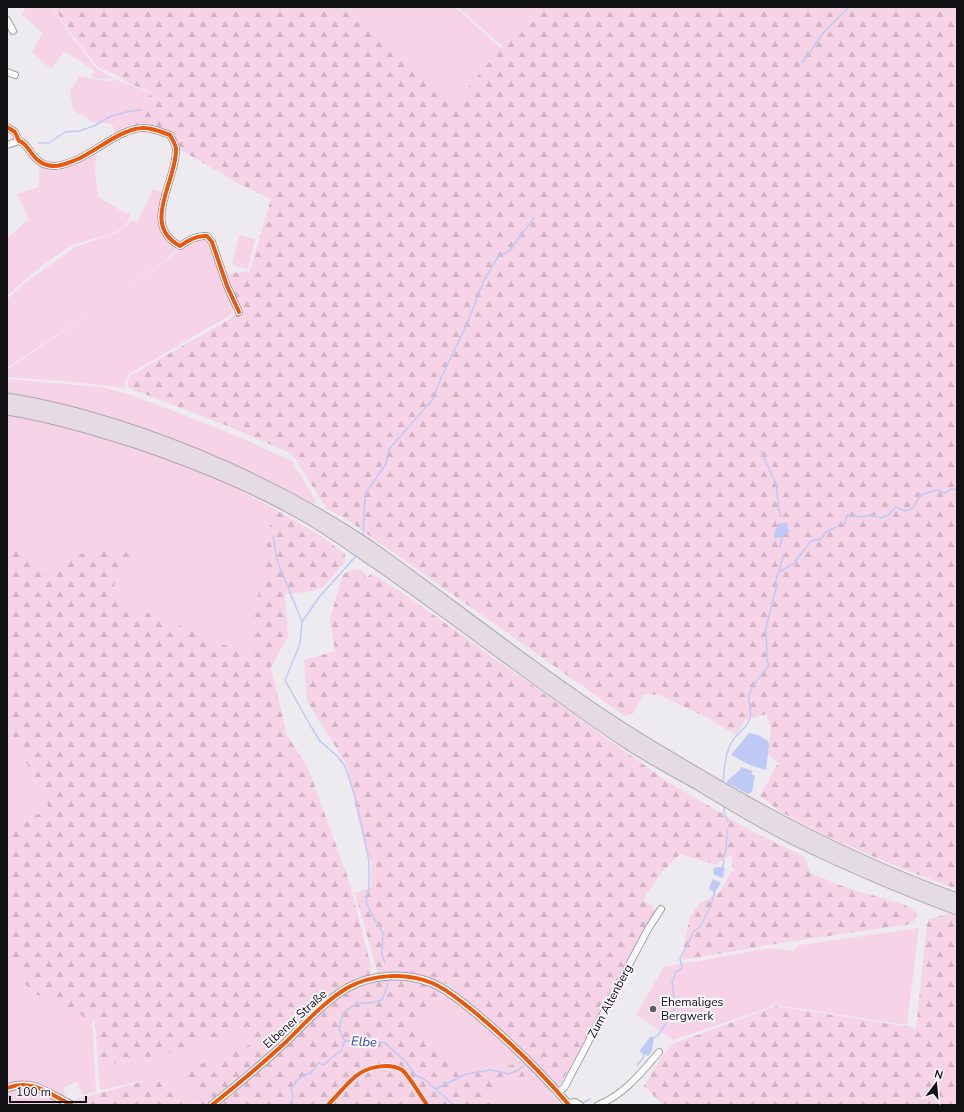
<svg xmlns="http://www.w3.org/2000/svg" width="964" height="1112" font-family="'Nunito Sans',sans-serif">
<defs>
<pattern id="forest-firs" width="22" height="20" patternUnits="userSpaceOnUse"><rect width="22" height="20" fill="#f6d3e6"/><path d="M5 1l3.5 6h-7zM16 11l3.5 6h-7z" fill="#d2b4c4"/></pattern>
</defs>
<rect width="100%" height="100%" fill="#edebef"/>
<path fill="#f6d3e6" d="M 26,7 L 52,7 L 75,41 L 97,69 L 115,78 L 105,79 L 90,77 L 95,71 L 64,51 L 51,69 L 32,52 L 43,33 L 22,15 Z
M 340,7 L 455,7 L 502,49 L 456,101 L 379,32 Z
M 457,7 L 549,7 L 504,47 Z
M 80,76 L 105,81 L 117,80 L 151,93 L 135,127 L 116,136 L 112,124 L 93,122 L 73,110 L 70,91 Z
M 97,150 L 95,169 L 98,197 L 120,210 L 130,214 C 128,237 90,237 74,245 C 51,256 26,279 7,296 L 7,238 L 29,219 L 17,194 L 39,187 L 39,165 L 49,167 Z
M 153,189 L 164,193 L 161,217 L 177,247 L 176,249 L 167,259 L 109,300 L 7,368 L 7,299 L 26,282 L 75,247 L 116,233 L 125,227 L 131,220 L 138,221 Z
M 239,235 L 255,239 L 248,269 L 232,265 Z
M 201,236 L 211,242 L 233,303 L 233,308 L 232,314 L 129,374 L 125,380 L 125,388 L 73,382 L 7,377 L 7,370 L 167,260 L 181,247 Z
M 7,379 L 102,387 L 131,395 L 223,430 L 292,461 L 316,501 L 314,504 L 279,486 L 161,434 L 71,406 L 22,395 L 7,392 Z
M 7,412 L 97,433 L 202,470 L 273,508 L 248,655 L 111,597 L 120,565 L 79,554 L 42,571 L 7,537 Z
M 7,723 L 50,810 L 7,825 Z
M 919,928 L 907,1025 L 776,1005 L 673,1040 L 636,1014 L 664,967 L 771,948 L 793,951 L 800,945 Z
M 7,956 L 30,991 L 92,1020 L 96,1091 L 83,1095 L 77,1082 L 63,1087 L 66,1100 L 40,1085 L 23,1080 L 7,1083 Z
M 449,995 L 508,1047 L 524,1062 L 470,1073 L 413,1028 Z
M 248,1026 L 255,1043 L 186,1070 L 196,1095 L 183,1104 L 155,1078 L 100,1090 L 98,1066 L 176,1052 Z
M 536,1072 L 561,1105 L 491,1105 L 484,1096 L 503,1084 Z
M 21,1087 L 38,1090 L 68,1105 L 8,1105 L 7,1091 Z"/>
<path fill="url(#forest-firs)" d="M 53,7 L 340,7 L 379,32 L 456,101 L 497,53 L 549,7 L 957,7 L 957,889 L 898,867 L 833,839 L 781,812 L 760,796 L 778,763 L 768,754 L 771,728 L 766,714 L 745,720 L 736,735 L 706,717 L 659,695 L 643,694 L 634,712 L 625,716 L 343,517 L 327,509 L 296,460 L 290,453 L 225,425 L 129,388 C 126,384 128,380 130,376 L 240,313 L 224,274 L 250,271 L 271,199 L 238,183 L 179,149 L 171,134 L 135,127 L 151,92 L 128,83 L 117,75 L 99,68 L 76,40 Z
M 273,508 L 322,537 L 345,554 L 345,562 L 324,586 L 313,591 L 285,594 L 288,636 L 271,667 L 287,735 L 309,770 L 350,884 L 371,966 L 370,975 L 345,985 L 216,1100 L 220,1105 L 80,1105 L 71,1101 L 155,1078 L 183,1104 L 196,1095 L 185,1070 L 255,1043 L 248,1026 L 176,1052 L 98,1066 L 95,1022 L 30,991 L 7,956 L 7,825 L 50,810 L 7,723 L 7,537 L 42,571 L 79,554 L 117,547 L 131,548 L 136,556 L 120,565 L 111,597 L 248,655 Z
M 354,569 L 362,570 L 367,578 L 371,573 L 407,596 L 668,782 L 755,833 L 805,857 L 810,873 L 845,887 L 905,905 L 917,913 L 915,920 L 910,924 L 781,943 L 681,960 L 690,916 L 700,903 L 719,893 L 733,869 L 731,854 L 716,865 L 680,854 L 660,874 L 643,900 L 657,910 L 558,1089 L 449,985 L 418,974 L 378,974 L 355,893 L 371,888 L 371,861 L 358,819 L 347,765 L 307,701 L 304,660 L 335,651 L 330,619 L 342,577 L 345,573 Z
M 949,914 L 957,917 L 957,1105 L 663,1105 L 644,1086 L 664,1054 L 673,1044 L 776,1006 L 916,1028 L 927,924 L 929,919 Z
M 391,978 C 416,980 427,983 449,995 L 413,1028 L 470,1073 L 524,1062 L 536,1072 L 503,1084 L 484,1096 L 491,1105 L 222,1105 L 220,1103 L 334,1000 L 358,986 Z"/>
<path fill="#becaf5" d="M 779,523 L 787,523 L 789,533 L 781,537 L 774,538 L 774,534 Z
M 749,733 L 758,735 L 768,741 L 769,745 L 766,770 L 750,765 L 731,755 Z
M 741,767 L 753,771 L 751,774 L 755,776 L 752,792 L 748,794 L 727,783 L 727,781 L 740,770 Z
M 716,867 L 725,868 L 723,878 L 714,875 L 713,869 Z
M 713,879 L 721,883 L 714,893 L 709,888 Z
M 651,1036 L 654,1037 L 652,1051 L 648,1056 L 640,1052 L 640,1050 Z"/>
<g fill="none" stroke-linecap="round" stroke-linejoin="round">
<path stroke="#becaf5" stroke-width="1.5" d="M 802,63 L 824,32 L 849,7
M 39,143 L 49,143 L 65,132 L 79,131 L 94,126 L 111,116 L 131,111 L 141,110
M 761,451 L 776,484 L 779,510 L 781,517
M 843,525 L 845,523 L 847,515 L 861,517 L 871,515 L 881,518 L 889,514 L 896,507 L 905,511 L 913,508 L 920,495 L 937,490 L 946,493 L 951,489 L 957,490
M 273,536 L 277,560 L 302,622
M 363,537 L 365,494 L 386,464 L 389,449 L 433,399 L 441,378 L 467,324 L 484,280 L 498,257 L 509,251 L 534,218
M 780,547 L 782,536
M 357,555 L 320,596 L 302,622 L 300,644 L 285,680 L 310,725 L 320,741 L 337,756 L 345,766 L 356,800 L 369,861 L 369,888 L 366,901 L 371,913 L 383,933 L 382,955 L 385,963
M 779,572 L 793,564 L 811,541 L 821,539 L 826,532 L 836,527
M 723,784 C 724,770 725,752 733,740 C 738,733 746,728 749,721 C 753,713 749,707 749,700 C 748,689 762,674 769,666 L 767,660 L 766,628 L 776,588 L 776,580 L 784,554
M 724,806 L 724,813 L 728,821
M 722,868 L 724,862 L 723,858 L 726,850 L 727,830
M 654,1038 L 659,1034 L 675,1008 L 672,982 L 676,972 L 682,968 L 680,958 L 688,944 L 694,931 L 700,927 L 711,905 L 715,891
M 345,1041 L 339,1030 L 343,1013 L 357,1003 L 369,1003 L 382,1000 L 387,987 L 388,980
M 637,1065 L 643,1058 L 644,1052
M 436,1089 L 466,1074 L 491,1070 L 509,1074 L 516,1071 L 525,1065
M 7,1094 L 9,1096 L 10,1105
M 584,1102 L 590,1099
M 291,1105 L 293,1097 L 291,1089 L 294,1085 L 296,1081 L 304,1075 L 311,1073 L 318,1063 L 324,1065 L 334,1056 L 341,1051 L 345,1041 L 376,1041 L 385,1043 L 406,1062 L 416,1076 L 424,1079 L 454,1105"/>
<g stroke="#a1a0a3" stroke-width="8">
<path id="minor" d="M 7,20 L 13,31
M 7,72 L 15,75
M 7,127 L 15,132 L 19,141 C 30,143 32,166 54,166 C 63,166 70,162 78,159 C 96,151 124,127 144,128 C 153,128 161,132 170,135 C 172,139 176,145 176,149 C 177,181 140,225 180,246 C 188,240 197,235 207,236 L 212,242 L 227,286 L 239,312
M 7,145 L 19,141
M 558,1092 L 564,1088 L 648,929 L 661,909
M 568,1103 L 575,1102 L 580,1105
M 598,1105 C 624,1095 642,1072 659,1052"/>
</g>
<g stroke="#a1a0a3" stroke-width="9">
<path id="tertiary" d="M 7,1088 C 33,1078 50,1095 72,1105
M 212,1105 C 237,1085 262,1064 286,1042 C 305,1023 324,1002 347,988 C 372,974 406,972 432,983 C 447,989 459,1000 472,1010 C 507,1039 540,1071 569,1105"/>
</g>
<g stroke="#afa5af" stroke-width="13">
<path id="motorway" d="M 7,399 C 52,406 95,418 139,433 C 220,461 297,498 369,546 C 438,595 504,647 573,695 C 616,726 662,753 708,780 C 788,827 869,868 957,899
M 7,409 C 52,416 95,429 138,443 C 197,463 254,486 307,517 C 331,531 353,547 375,562 C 462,622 544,688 632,746 C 653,759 676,772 698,784 C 729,803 760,822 792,838 C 846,865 901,888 957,909"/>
</g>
<use href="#minor" stroke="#fcfcfd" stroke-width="6"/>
<use href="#tertiary" stroke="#fcfcfd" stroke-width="7"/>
<use href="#motorway" stroke="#e4dbe3" stroke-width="11"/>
<g stroke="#fbf7fe" stroke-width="6">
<path id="cycleway" d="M 7,127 L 15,132 L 19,141 C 30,143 32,166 54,166 C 63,166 70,162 78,159 C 96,151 124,127 144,128 C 153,128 161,132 170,135 C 172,139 176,145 176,149 C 177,181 140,225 180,246 C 188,240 197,235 207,236 L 212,242 L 227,286 L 239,312
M 7,1088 C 33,1078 50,1095 72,1105
M 212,1105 C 237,1085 262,1064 286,1042 C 305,1023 324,1002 347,988 C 372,974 406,972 432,983 C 447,989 459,1000 472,1010 C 507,1039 540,1071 569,1105
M 328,1105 C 337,1096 346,1084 356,1076 C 367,1067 389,1062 402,1070 C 408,1074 422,1098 427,1105"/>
</g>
<use href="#cycleway" stroke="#e8590c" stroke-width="4"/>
</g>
<circle fill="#5e5d5f" stroke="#fbf7fe" stroke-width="1.5" cx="653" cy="1009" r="4"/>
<g text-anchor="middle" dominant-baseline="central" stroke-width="4" stroke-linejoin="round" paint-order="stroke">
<g font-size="12" fill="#111012" stroke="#fbf7fe">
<text transform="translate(610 1001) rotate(-62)">Zum Altenberg</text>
<text transform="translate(295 1019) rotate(-42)">Elbener Straße</text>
</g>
<g font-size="12" fill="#111012" stroke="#fbf7fe" text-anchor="start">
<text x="661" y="1002">Ehemaliges<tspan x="661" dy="14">Bergwerk</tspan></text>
</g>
<g font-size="13" font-style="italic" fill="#37489c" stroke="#fbf7fe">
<text transform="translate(364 1042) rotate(3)">Elbe</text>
</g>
</g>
<rect width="964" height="1112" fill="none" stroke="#111012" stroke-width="16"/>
<g transform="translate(936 1084) rotate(16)" stroke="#fbf7fe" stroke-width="3" paint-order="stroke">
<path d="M0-3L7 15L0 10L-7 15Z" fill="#111012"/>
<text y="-6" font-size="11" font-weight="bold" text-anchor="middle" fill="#111012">N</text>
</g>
<path d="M10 1096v6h76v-6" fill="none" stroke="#111012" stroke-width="2"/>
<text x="16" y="1096" font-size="12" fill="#111012" stroke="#fbf7fe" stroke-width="3" paint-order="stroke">100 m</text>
</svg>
